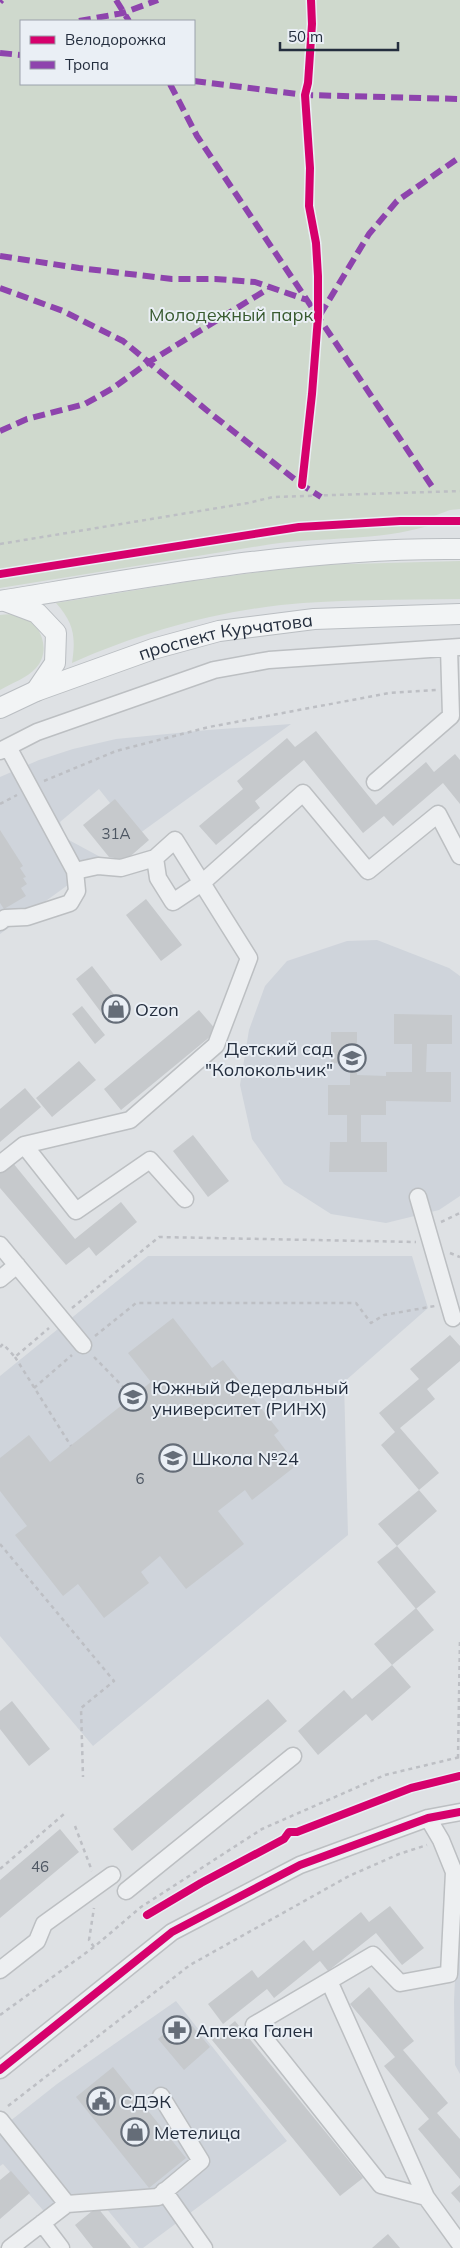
<svg xmlns="http://www.w3.org/2000/svg" width="460" height="2248" font-family="Mulish,sans-serif">
<rect width="100%" height="100%" fill="#dee1e4"/>
<path fill="#cfd4db" d="M 291,724 L 136,836 L 99,789 L 60,822 L 67,839 L 104,859 L 0,934 L 0,777 L 39,760 L 73,749 L 116,739 L 208,730 Z
M 377,940 L 449,968 L 460,976 L 460,1196 L 439,1210 L 386,1223 L 331,1214 L 284,1184 L 252,1139 L 240,1085 L 249,1030 L 265,986 L 287,961 L 347,941 Z
M 148,1256 L 412,1256 L 428,1308 L 344,1382 L 348,1535 L 93,1746 L 0,1636 L 0,1376 Z
M 460,1869 L 460,2074 L 455,2065 L 454,2001 Z
M 176,2001 L 287,2141 L 143,2248 L 139,2248 L 96,2196 L 55,2224 L 3,2164 L 0,2166 L 0,2129 L 57,2084 Z"/>
<path fill="#cfd9cd" fill-rule="evenodd" d="M 0,0 L 460,0 L 460,509 L 450,510 L 426,519 L 428,526 C 377,541 324,537 272,544 L 0,588 ZM 21,21 L 194,21 L 194,84 L 21,84 Z
M 460,561 L 460,599 C 400,600 340,599 281,605 C 210,613 137,634 72,663 C 76,637 74,623 56,603 L 192,581 L 313,565 Z
M 0,615 C 6,614 13,614 19,615 C 41,621 52,651 36,668 C 27,678 12,683 0,690 Z"/>
<path fill="#c6c9cc" d="M 316,731 L 376,805 L 426,762 L 434,772 L 455,754 L 460,760 L 460,804 L 443,783 L 393,826 L 384,816 L 363,833 L 304,760 L 255,801 L 260,808 L 216,845 L 199,826 L 243,789 L 237,781 L 287,738 L 295,747 Z
M 115,799 L 149,840 L 126,860 L 109,857 L 83,825 Z
M 0,830 L 23,866 L 20,868 L 26,877 L 23,878 L 27,884 L 21,888 L 26,896 L 4,909 L 0,903 Z
M 146,899 L 182,945 L 161,961 L 126,915 Z
M 92,966 L 126,1010 L 109,1023 L 76,979 Z
M 82,1006 L 105,1035 L 95,1044 L 72,1014 Z
M 199,1010 L 217,1031 L 121,1110 L 104,1089 Z
M 394,1014 L 452,1015 L 452,1044 L 427,1044 L 426,1072 L 451,1072 L 451,1102 L 386,1101 L 386,1115 L 361,1115 L 361,1142 L 387,1142 L 387,1172 L 329,1172 L 330,1142 L 347,1142 L 347,1115 L 328,1115 L 328,1085 L 350,1085 L 350,1064 L 331,1063 L 331,1032 L 357,1032 L 357,1075 L 386,1076 L 386,1072 L 412,1072 L 412,1044 L 394,1044 Z
M 79,1061 L 96,1080 L 52,1117 L 36,1098 Z
M 25,1088 L 41,1107 L 0,1142 L 0,1109 Z
M 193,1135 L 229,1181 L 208,1197 L 173,1151 Z
M 13,1163 L 75,1239 L 121,1202 L 137,1222 L 96,1256 L 89,1247 L 66,1265 L 0,1188 L 0,1173 Z
M 173,1318 L 212,1368 L 223,1360 L 279,1431 L 274,1435 L 297,1465 L 252,1500 L 245,1490 L 218,1511 L 244,1544 L 186,1589 L 160,1556 L 141,1572 L 149,1583 L 104,1618 L 78,1584 L 63,1596 L 15,1535 L 27,1526 L 0,1491 L 0,1458 L 29,1435 L 50,1462 L 151,1382 L 128,1353 Z
M 450,1335 L 460,1346 L 460,1361 L 427,1389 L 435,1399 L 400,1428 L 439,1473 L 419,1490 L 437,1511 L 397,1546 L 378,1524 L 419,1490 L 381,1445 L 395,1432 L 379,1413 L 419,1379 L 410,1369 Z
M 397,1546 L 436,1592 L 416,1609 L 377,1562 Z
M 416,1608 L 434,1630 L 392,1665 L 374,1644 Z
M 392,1665 L 411,1687 L 372,1721 L 366,1714 L 318,1755 L 298,1731 L 344,1690 L 352,1699 Z
M 268,1699 L 287,1721 L 132,1851 L 113,1829 Z
M 12,1701 L 50,1749 L 29,1766 L 0,1729 L 0,1711 Z
M 60,1829 L 79,1852 L 0,1918 L 0,1880 Z
M 390,1906 L 424,1948 L 402,1965 L 376,1933 L 328,1971 L 320,1961 L 274,1998 L 267,1989 L 223,2024 L 208,2004 L 252,1970 L 258,1978 L 304,1940 L 313,1951 L 361,1912 L 369,1922 Z
M 369,1987 L 414,2041 L 403,2050 L 448,2103 L 437,2113 L 460,2139 L 460,2179 L 418,2129 L 429,2119 L 384,2066 L 395,2057 L 350,2004 Z
M 184,2016 L 210,2047 L 184,2070 L 158,2039 Z
M 235,2021 L 363,2178 L 340,2196 L 212,2040 Z
M 113,2067 L 186,2158 L 149,2188 L 76,2097 Z
M 11,2171 L 30,2193 L 0,2219 L 0,2180 Z
M 460,2185 L 460,2203 L 451,2193 Z
M 97,2207 L 131,2248 L 93,2248 L 75,2225 Z
M 388,2234 L 400,2248 L 372,2248 Z"/>
<g fill="none" stroke-linecap="round" stroke-linejoin="round">
<g stroke="#bcbfc2" stroke-width="19">
<path id="minor" d="M 8,747 L 75,871 L 98,866 L 121,868 L 155,858 L 175,840 L 249,958 L 216,1045 L 130,1120 L 24,1145
M 0,751 L 37,732 L 214,670 L 269,660 L 460,647
M 375,782 L 451,716 L 449,648
M 155,858 L 158,878 L 173,902 L 203,882 L 303,793 L 368,871 L 438,814 L 460,856
M 0,922 L 5,918 L 27,917 L 70,903 L 77,891 L 75,871
M 0,1164 L 24,1145 L 76,1211 L 150,1160 L 185,1199
M 418,1197 L 453,1318
M 0,1245 L 83,1345
M 0,1279 L 17,1265
M 428,1818 L 441,1840 L 454,1872 L 449,1974 L 400,1983 L 373,1955 L 254,2025 L 381,2185 L 426,2197 L 460,2244
M 126,1891 L 293,1756
M 0,1970 L 37,1941 L 44,1924 L 112,1875
M 329,1981 L 426,2197
M 0,2070 L 172,1932 L 300,1865 L 428,1818 L 460,1812
M 0,2120 L 67,2204 L 158,2197 L 201,2161 L 161,2096
M 164,2191 L 204,2248
M 42,2223 L 61,2248
M 10,2248 L 67,2204"/>
</g>
<g stroke="#babec2" stroke-width="22">
<g id="major">
<path d="M 0,601 C 152,576 306,547 460,549"/>
<path d="M 5,601 L 37,613 L 56,633 L 55,663 L 36,691"/>
<path id="s1" d="M 0,708 L 36,691 L 153,649 L 219,631 L 314,619 L 460,614"/>
</g>
</g>
<path stroke="#bdbfc4" stroke-width="2.5" stroke-dasharray="4 4" stroke-linecap="butt" d="M 303,486 L 307,467 L 319,317 L 317,242 L 311,206 L 313,169 L 307,95 L 315,23 L 314,0
M 0,544 L 248,503 L 273,497 L 460,491
M 44,781 L 116,751 L 209,727 L 389,693 L 436,690
M 0,804 L 17,795
M 441,1222 L 460,1213
M 450,1253 L 460,1257
M 72,1308 L 159,1237 L 416,1242
M 95,1336 L 136,1303 L 356,1303 L 371,1323 L 384,1315 L 435,1306
M 0,1347 L 3,1344 L 15,1357 L 49,1328
M 15,1357 L 71,1446
M 94,1357 L 133,1397
M 34,1388 L 72,1355
M 0,1544 L 114,1681 L 81,1708 L 83,1777
M 458,1758 L 460,1638
M 75,1826 L 92,1871
M 0,1869 L 64,1814
M 94,1947 L 89,1940 L 94,1908
M 0,2015 L 94,1947 L 141,1907 L 262,1829 L 385,1775 L 460,1757
M 8,2106 L 190,1965 L 349,1876 L 399,1854 L 427,1845"/>
<use href="#minor" stroke="#edeff1" stroke-width="16"/>
<use href="#major" stroke="#f2f4f5" stroke-width="20"/>
<path stroke="#8e44ad" stroke-width="6" stroke-dasharray="12 6" stroke-linecap="butt" d="M 116,0 L 129,21
M 0,2 L 2,0
M 79,21 L 123,13 L 158,0
M 0,53 L 21,55
M 194,81 L 305,95 L 460,99
M 170,84 L 197,136 L 435,491
M 0,256 L 79,268 L 172,279 L 215,279 L 255,282 L 307,300
M 0,288 L 63,311 L 123,341 L 210,413 L 302,485 L 321,497
M 320,315 L 369,234 L 397,201 L 460,157
M 0,431 L 27,419 L 85,404 L 113,388 L 149,362 L 271,287"/>
<g stroke="#eaeff5" stroke-width="11">
<path id="cycleway" d="M 302,485 L 312,394 L 318,317 L 318,276 L 316,243 L 309,206 L 310,168 L 305,95 L 308,83 L 312,24 L 311,0
M 0,574 L 299,527 L 400,521 L 460,521
M 147,1915 L 201,1883 L 284,1839 L 289,1832 L 297,1832 L 411,1788 L 460,1776
M 0,2070 L 172,1932 L 300,1865 L 428,1818 L 460,1812"/>
</g>
<use href="#cycleway" stroke="#d6006c" stroke-width="8"/>
</g>
<defs>
<g id="shop-ring" transform="scale(1.4375)"><circle r="9.5" fill="#eaeff5" stroke="#656d78" stroke-width="1.5"/><path d="M-5-2.5h2.3a2.7 3.5 0 0 1 5.4 0H5L5.5 6h-11ZM-1.5-2.5h3a1.5 2.3 0 0 0-3 0Z" fill="#656d78"/></g>
<g id="school-ring" transform="scale(1.4375)"><circle r="9.5" fill="#eaeff5" stroke="#656d78" stroke-width="1.5"/><path d="M0-5L7-2L0 1L-7-2ZM-4 1L0 2.5L4 1V4Q0 6-4 4Z" fill="#656d78"/></g>
<g id="university-ring" transform="scale(1.4375)"><circle r="9.5" fill="#eaeff5" stroke="#656d78" stroke-width="1.5"/><path d="M0-5L7-2L0 1L-7-2ZM-4 1L0 2.5L4 1V4Q0 6-4 4Z" fill="#656d78"/></g>
<g id="pharmacy-ring" transform="scale(1.4375)"><circle r="9.5" fill="#eaeff5" stroke="#656d78" stroke-width="1.5"/><path d="M-2-6h4v4h4v4h-4v4h-4v-4h-4v-4h4Z" fill="#656d78"/></g>
<g id="civic-ring" transform="scale(1.4375)"><circle r="9.5" fill="#eaeff5" stroke="#656d78" stroke-width="1.5"/><path d="M-.6-6.5H3V-4.5H.6V-3L4-1V1h2V6H-6V1h2V-1L-.6-3ZM-1.2 2.5V6h2.4V2.5Z" fill="#656d78"/></g>
</defs>
<g fill-rule="evenodd">
<use href="#shop-ring" x="116" y="1009"/>
<use href="#school-ring" x="352" y="1058"/>
<use href="#university-ring" x="133" y="1397"/>
<use href="#school-ring" x="173" y="1458"/>
<use href="#pharmacy-ring" x="177" y="2030"/>
<use href="#civic-ring" x="101" y="2101"/>
<use href="#shop-ring" x="135" y="2132"/>
</g>
<g text-anchor="middle" dominant-baseline="central" stroke-width="4" stroke-linejoin="round" paint-order="stroke">
<g font-size="15" fill="#4d5662">
<text x="116" y="833">31А</text>
<text x="140" y="1478">6</text>
<text x="40" y="1866">46</text>
</g>
<g font-size="18" fill="#395b30" stroke="#eaeff5">
<text x="231" y="314">Молодежный парк</text>
</g>
<g font-size="18" fill="#242e3e" stroke="#eaeff5">
<text stroke="none"><textPath href="#s1" startOffset="238">проспект Курчатова</textPath></text>
</g>
<g font-size="18" fill="#242e3e" stroke="#eaeff5" text-anchor="start">
<text x="135" y="1009">Ozon</text>
<text x="333" y="1048" text-anchor="end">Детский сад<tspan x="333" dy="21">"Колокольчик"</tspan></text>
<text x="152" y="1387">Южный Федеральный<tspan x="152" dy="21">университет (РИНХ)</tspan></text>
<text x="192" y="1458">Школа №24</text>
<text x="196" y="2030">Аптека Гален</text>
<text x="120" y="2101">СДЭК</text>
<text x="154" y="2132">Метелица</text>
</g>
</g>
<rect x="20" y="20" width="175" height="65" fill="#eaeff5" stroke="#9ba2ac"/>
<rect x="30" y="36" width="25" height="8" fill="#d6006c" stroke="#9ba2ac"/>
<text x="65" y="45" font-size="15" fill="#242e3e">Велодорожка</text>
<rect x="30" y="61" width="25" height="8" fill="#8e44ad" stroke="#9ba2ac"/>
<text x="65" y="70" font-size="15" fill="#242e3e">Тропа</text>
<path d="M280 42v8h118v-8" fill="none" stroke="#242e3e" stroke-width="2.5"/>
<text x="288" y="42" font-size="15" fill="#242e3e" stroke="#eaeff5" stroke-width="4" paint-order="stroke">50 m</text>
</svg>
